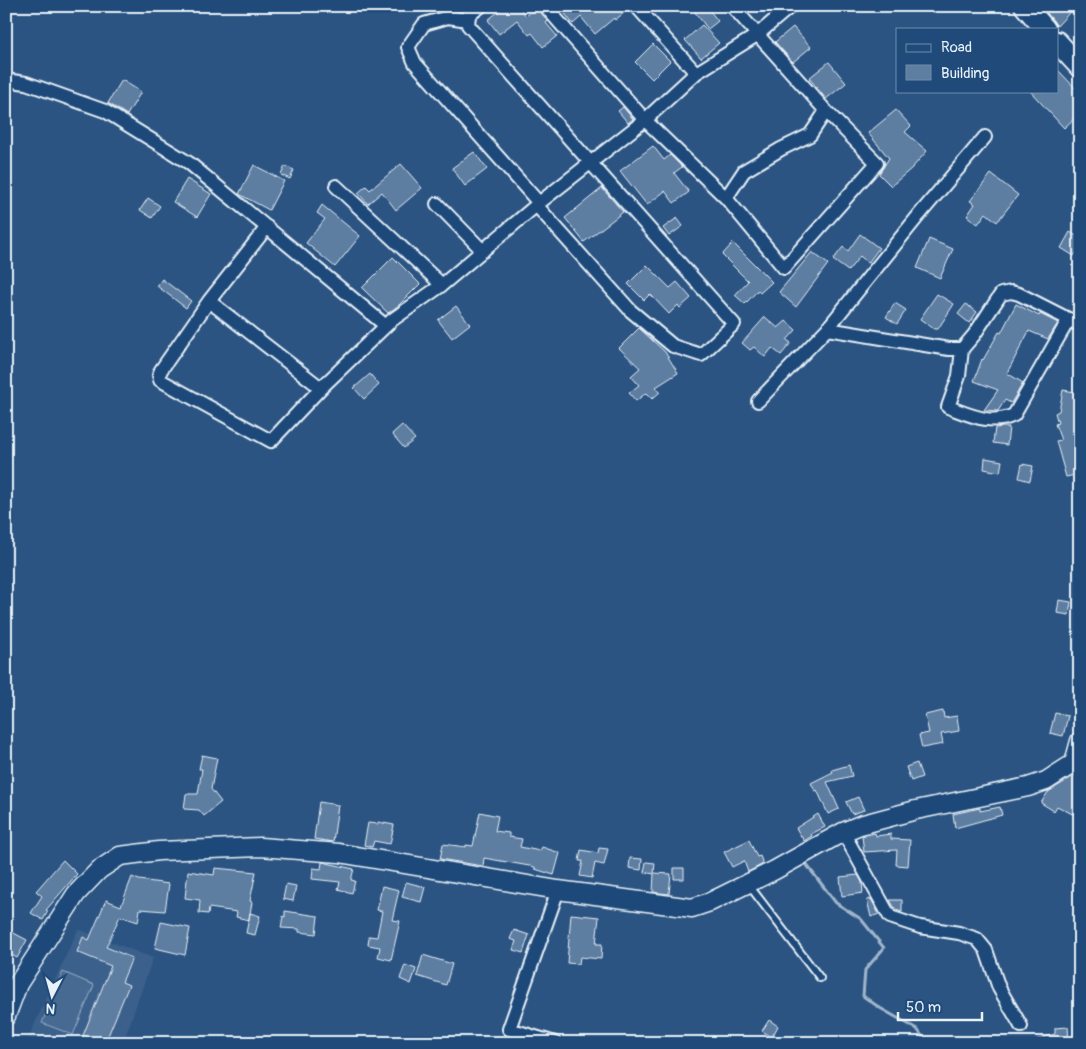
<svg xmlns="http://www.w3.org/2000/svg" width="1086" height="1049" font-family="Pangolin,sans-serif">
<rect width="100%" height="100%" fill="#2b5482"/>
<filter id="ink" filterUnits="userSpaceOnUse"><feTurbulence type="fractalNoise" baseFrequency=".02" numOctaves="2"/><feDisplacementMap in="SourceGraphic" scale="10" xChannelSelector="R" yChannelSelector="G"/><feConvolveMatrix kernelMatrix="1 2 1 2 8 2 1 2 1" color-interpolation-filters="sRGB"/></filter>
<g filter="url(#ink)">
<path fill="#3a608b" d="M 78,929 L 153,958 L 123,1043 L 26,1043 Z"/>
<path fill="#476b93" stroke="#98aec6" d="M 63,972 L 94,985 L 73,1035 L 42,1023 Z"/>
<g fill="none" stroke-linecap="round" stroke-linejoin="round">
<path stroke="#a0b6cb" stroke-width="3" d="M 806,864 L 836,903 L 861,919 L 884,948 L 865,970 L 863,996 L 880,1008 L 917,1029 L 927,1043"/>
</g>
<path fill="#5d7da1" stroke="#e8f1f8" d="M 505,6 L 518,6 L 526,16 L 537,7 L 548,21 L 546,23 L 557,36 L 543,47 L 532,33 L 529,35 L 517,20 L 499,34 L 488,20 Z
M 559,6 L 620,6 L 625,12 L 615,20 L 614,18 L 595,34 L 581,17 L 573,24 Z
M 701,6 L 706,6 L 718,21 L 708,29 L 694,11 Z
M 1053,6 L 1064,6 L 1070,12 L 1057,26 L 1047,13 Z
M 702,25 L 719,43 L 701,58 L 685,40 Z
M 793,27 L 811,47 L 793,62 L 775,42 Z
M 653,44 L 670,61 L 652,79 L 635,62 Z
M 829,62 L 846,83 L 826,99 L 809,78 Z
M 1057,69 L 1080,93 L 1080,113 L 1064,128 L 1030,91 L 1057,91 Z
M 122,80 L 141,92 L 127,115 L 108,103 Z
M 623,107 L 633,119 L 628,123 L 618,111 Z
M 896,110 L 911,126 L 905,132 L 927,151 L 912,168 L 891,186 L 879,174 L 889,158 L 868,133 Z
M 653,146 L 664,160 L 670,155 L 682,167 L 674,173 L 689,192 L 674,203 L 665,191 L 647,205 L 620,171 Z
M 474,152 L 487,169 L 465,186 L 452,168 Z
M 401,164 L 422,188 L 396,210 L 382,192 L 368,204 L 358,193 L 366,186 L 370,190 Z
M 254,165 L 284,181 L 269,210 L 239,194 Z
M 285,166 L 294,170 L 290,179 L 281,175 Z
M 991,174 L 1018,195 L 997,222 L 986,213 L 978,224 L 967,216 L 975,204 L 970,201 Z
M 187,179 L 211,194 L 197,217 L 173,202 Z
M 602,188 L 623,212 L 584,242 L 565,218 Z
M 148,198 L 160,206 L 152,218 L 140,210 Z
M 322,205 L 360,236 L 335,267 L 306,243 L 325,219 L 317,213 Z
M 677,218 L 683,226 L 669,236 L 663,228 Z
M 1070,232 L 1080,238 L 1080,246 L 1074,256 L 1061,248 Z
M 860,234 L 879,248 L 868,263 L 860,256 L 848,271 L 833,260 L 843,247 L 848,251 Z
M 929,239 L 953,249 L 940,278 L 917,268 Z
M 733,243 L 772,282 L 760,293 L 758,290 L 745,304 L 735,295 L 748,281 L 722,255 Z
M 812,252 L 828,264 L 796,307 L 779,292 Z
M 393,257 L 420,284 L 399,305 L 388,313 L 362,288 Z
M 647,265 L 670,288 L 677,282 L 691,298 L 680,308 L 678,305 L 669,314 L 650,294 L 644,300 L 628,284 Z
M 162,279 L 191,301 L 186,308 L 157,286 Z
M 937,294 L 954,304 L 938,329 L 934,329 L 920,319 Z
M 895,303 L 906,310 L 897,324 L 886,317 Z
M 966,304 L 977,312 L 969,323 L 958,314 Z
M 1016,304 L 1039,316 L 1040,314 L 1058,323 L 1048,339 L 1029,331 L 1007,373 L 1023,383 L 1011,403 L 1005,400 L 998,411 L 984,410 L 998,390 L 974,381 L 982,359 L 983,360 L 999,332 L 1001,333 Z
M 456,306 L 470,324 L 452,338 L 438,320 Z
M 765,317 L 778,328 L 786,321 L 796,330 L 787,340 L 791,343 L 781,355 L 772,348 L 765,357 L 754,347 L 750,350 L 742,343 Z
M 639,328 L 665,352 L 678,373 L 656,387 L 660,392 L 652,399 L 646,393 L 636,401 L 629,393 L 639,385 L 631,376 L 640,368 L 619,348 Z
M 370,374 L 379,385 L 364,399 L 354,388 Z
M 1063,390 L 1075,392 L 1074,400 L 1080,423 L 1080,474 L 1066,477 L 1056,441 L 1061,440 L 1055,424 L 1058,423 L 1055,413 L 1059,411 Z
M 402,425 L 415,439 L 404,448 L 392,434 Z
M 1004,427 L 1009,427 L 1007,445 L 993,443 L 995,428 Z
M 985,458 L 1002,461 L 1000,472 L 984,469 Z
M 1022,464 L 1033,466 L 1030,481 L 1019,478 Z
M 1059,600 L 1071,602 L 1069,615 L 1057,613 Z
M 943,711 L 944,718 L 957,716 L 959,731 L 941,734 L 943,744 L 922,748 L 919,735 L 929,733 L 925,715 Z
M 1055,713 L 1068,716 L 1063,736 L 1050,733 Z
M 202,755 L 217,758 L 211,789 L 221,802 L 204,816 L 199,810 L 184,809 L 186,794 L 198,794 L 202,769 L 199,769 Z
M 917,763 L 922,777 L 911,781 L 906,767 Z
M 849,765 L 852,776 L 827,782 L 839,809 L 828,814 L 817,790 L 815,791 L 811,783 L 833,772 L 832,770 Z
M 1074,776 L 1080,780 L 1080,818 L 1057,806 L 1054,811 L 1041,803 L 1048,792 Z
M 858,797 L 864,810 L 852,814 L 846,802 Z
M 319,802 L 338,805 L 333,842 L 314,839 Z
M 1000,807 L 1002,815 L 955,828 L 953,814 L 980,808 L 980,811 Z
M 480,812 L 498,816 L 495,831 L 509,833 L 509,837 L 522,839 L 520,847 L 540,851 L 542,847 L 560,853 L 554,875 L 535,869 L 535,867 L 484,858 L 483,866 L 440,859 L 443,844 L 466,847 L 466,845 L 473,846 Z
M 818,814 L 825,827 L 811,834 L 812,836 L 804,841 L 796,828 Z
M 378,822 L 394,825 L 390,844 L 374,841 L 372,847 L 364,845 L 368,823 L 378,824 Z
M 875,833 L 876,836 L 891,834 L 891,839 L 910,840 L 908,866 L 896,865 L 897,850 L 864,852 L 862,836 Z
M 749,840 L 757,857 L 760,856 L 763,864 L 748,872 L 744,861 L 732,867 L 724,852 Z
M 599,848 L 608,849 L 604,865 L 595,863 L 592,878 L 580,876 L 583,861 L 579,861 L 581,850 L 598,853 Z
M 630,858 L 642,859 L 641,870 L 629,868 Z
M 63,860 L 77,874 L 46,910 L 48,911 L 43,920 L 31,913 L 42,896 L 36,891 Z
M 322,862 L 354,869 L 351,880 L 355,881 L 352,893 L 338,889 L 340,882 L 312,879 L 313,868 L 321,869 Z
M 646,862 L 655,863 L 654,873 L 671,874 L 669,894 L 653,892 L 654,874 L 644,872 Z
M 215,868 L 256,872 L 250,901 L 252,902 L 249,920 L 236,917 L 237,912 L 209,908 L 208,914 L 199,913 L 200,900 L 185,898 L 188,871 L 214,875 Z
M 674,868 L 684,868 L 684,879 L 674,879 Z
M 858,875 L 862,882 L 863,893 L 842,896 L 840,877 Z
M 132,877 L 139,880 L 169,884 L 165,911 L 140,909 L 138,922 L 120,916 L 106,947 L 132,958 L 122,982 L 129,985 L 105,1043 L 80,1043 L 111,966 L 77,952 L 83,937 L 89,940 L 106,900 L 121,906 Z
M 406,882 L 425,887 L 421,902 L 402,897 Z
M 286,884 L 296,886 L 293,901 L 283,899 Z
M 382,886 L 399,890 L 392,920 L 400,921 L 391,960 L 378,957 L 380,947 L 368,945 L 369,936 L 377,937 L 382,911 L 377,910 Z
M 871,899 L 879,914 L 871,917 L 867,900 Z
M 890,900 L 902,900 L 902,912 L 896,910 Z
M 285,911 L 318,916 L 316,934 L 299,932 L 299,929 L 281,928 L 283,916 L 285,917 Z
M 250,913 L 260,916 L 255,935 L 246,933 Z
M 571,914 L 599,917 L 596,944 L 602,944 L 601,959 L 580,957 L 579,964 L 567,963 Z
M 161,922 L 190,928 L 185,955 L 155,948 Z
M 6,929 L 27,940 L 17,958 L 6,952 Z
M 514,930 L 529,935 L 523,953 L 513,950 L 516,941 L 510,939 Z
M 423,955 L 452,964 L 446,985 L 417,976 Z
M 405,965 L 416,969 L 411,984 L 400,979 Z
M 769,1020 L 778,1026 L 772,1037 L 762,1031 Z
M 1068,1027 L 1069,1043 L 1035,1043 L 1035,1040 L 1055,1034 L 1055,1028 Z"/>
<g fill="none" stroke-linecap="round" stroke-linejoin="round">
<g stroke="#e8f1f8" stroke-width="10">
<path id="lane" d="M 748,884 L 820,978"/>
</g>
<g stroke="#e8f1f8" stroke-width="16">
<path id="street" d="M 481,6 L 469,15 L 468,25 L 734,324 L 701,355 L 673,346 L 631,311 L 537,206
M 545,6 L 645,120 L 726,198 L 784,268 L 877,163 L 826,111 L 732,6
M 636,6 L 696,73
M 468,20 L 448,17 L 424,24 L 408,47 L 415,63 L 539,203
M 6,80 L 26,83 L 105,111 L 189,163 L 386,326
M 336,186 L 442,285
M 726,198 L 744,171 L 781,149 L 810,135 L 826,111
M 437,204 L 483,251
M 267,227 L 209,301 L 321,388
M 209,301 L 161,370 L 159,375 L 160,380 L 271,441 L 321,388 L 392,320 L 442,285 L 539,203 L 645,120 L 696,73 L 757,35 L 791,6
M 827,329 L 949,349 L 962,349 L 974,335 L 1001,294 L 1011,292 L 1019,294 L 1080,325
M 962,349 L 959,376 L 948,407 C 970,415 991,426 1014,415 L 1069,319
M 758,401 L 827,329 L 919,215 L 985,137
M 843,832 L 890,917 L 920,927 L 959,933 L 977,939 L 986,950 L 999,988 L 1021,1026
M 555,1043 L 509,1029 L 558,890"/>
</g>
<g stroke="#e8f1f8" stroke-width="21">
<path id="secondary" d="M 6,1016 L 18,984 L 76,894 L 99,870 L 120,856 L 159,851 L 260,847 L 339,853 L 558,890 L 692,908 L 710,902 L 775,870 L 843,832 L 860,825 L 916,810 L 1028,787 L 1046,781 L 1074,763 L 1080,741"/>
</g>
<g stroke="#e8f1f8" stroke-width="24">
<path id="primary" d="M 1025,6 L 1045,29
M 1057,42 L 1080,67"/>
</g>
<use href="#lane" stroke="#1f4a7a" stroke-width="6"/>
<use href="#street" stroke="#1f4a7a" stroke-width="12"/>
<use href="#secondary" stroke="#1f4a7a" stroke-width="18"/>
<use href="#primary" stroke="#1f4a7a" stroke-width="20"/>
</g>
</g>
<rect width="1086" height="1049" fill="none" stroke="#1f4a7a" stroke-width="25"/>
<rect x="12" y="12" width="1061" height="1024" fill="none" stroke="#e8f1f8" stroke-width="2" filter="url(#ink)"/>
<rect x="896" y="28" width="162" height="65" fill="#1f4a7a" stroke="#6f8dac"/>
<rect x="906" y="44" width="25" height="8" fill="#1f4a7a" stroke="#6f8dac"/>
<text x="941" y="52" font-size="15" fill="#e8f1f8">Road</text>
<rect x="906" y="65" width="25" height="15" fill="#5d7da1" stroke="#6f8dac"/>
<text x="941" y="78" font-size="15" fill="#e8f1f8">Building</text>
<g transform="translate(52 996) rotate(186)" stroke="#1f4a7a" stroke-width="4" paint-order="stroke">
<path d="M0-4L9 19L0 12L-9 19Z" fill="#e8f1f8"/>
<text y="-8" font-size="14" font-weight="bold" text-anchor="middle" fill="#e8f1f8">N</text>
</g>
<path d="M898 1012v8h84v-8" fill="none" stroke="#e8f1f8" stroke-width="2.5"/>
<text x="906" y="1012" font-size="15" fill="#e8f1f8" stroke="#1f4a7a" stroke-width="4" paint-order="stroke">50 m</text>
</svg>
